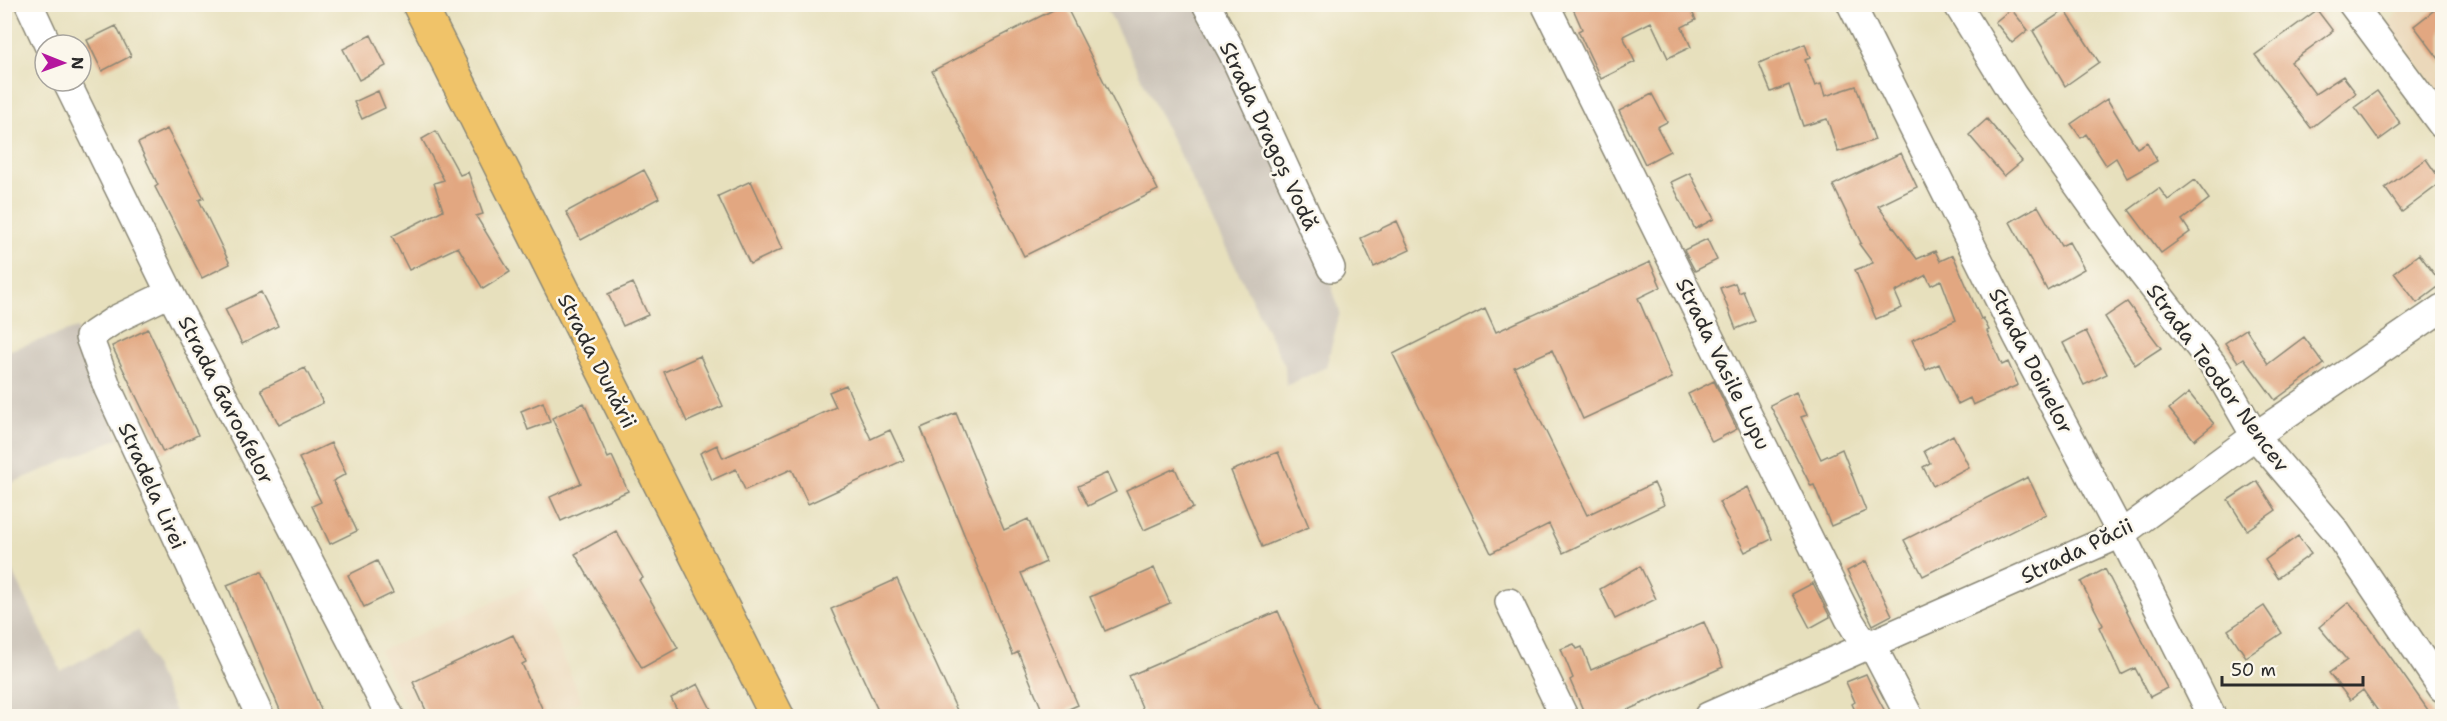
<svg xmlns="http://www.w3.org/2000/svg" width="2447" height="721" font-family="'Shantell Sans',sans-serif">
<rect width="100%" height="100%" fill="#fbf7ec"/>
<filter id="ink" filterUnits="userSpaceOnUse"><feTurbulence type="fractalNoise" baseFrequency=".0167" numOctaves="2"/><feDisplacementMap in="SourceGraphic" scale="12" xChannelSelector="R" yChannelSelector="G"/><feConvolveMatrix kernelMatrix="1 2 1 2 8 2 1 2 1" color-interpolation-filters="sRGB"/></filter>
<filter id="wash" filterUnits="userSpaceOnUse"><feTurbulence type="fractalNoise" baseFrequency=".008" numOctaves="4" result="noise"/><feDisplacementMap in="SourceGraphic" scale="24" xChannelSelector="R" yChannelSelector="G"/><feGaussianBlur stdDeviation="1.35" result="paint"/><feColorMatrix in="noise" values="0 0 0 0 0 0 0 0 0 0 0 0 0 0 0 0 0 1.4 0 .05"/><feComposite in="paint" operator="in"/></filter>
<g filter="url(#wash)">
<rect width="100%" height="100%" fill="#e7e0bd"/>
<path fill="#ebd8ba" d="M 2403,5 L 2442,5 L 2442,96 L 2388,25 Z
M 532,585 L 582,701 L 568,706 L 570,716 L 410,716 L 380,651 Z"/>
<path fill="#cbc3b8" d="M 1105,5 L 1200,5 L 1326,269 L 1340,312 L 1326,367 L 1286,386 L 1285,366 Z
M 77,328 L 119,438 L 5,486 L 4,352 Z
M 5,555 L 61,671 L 138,630 L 177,716 L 5,716 Z"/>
<g id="blocks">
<path fill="#e2a781" d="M 1065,4 L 1158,190 L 1024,256 L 932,71 Z
M 1571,4 L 1688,4 L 1696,20 L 1682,27 L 1691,47 L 1668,58 L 1651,22 L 1623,36 L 1635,62 L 1601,79 L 1578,31 L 1582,29 Z
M 2442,4 L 2442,63 L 2414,26 Z
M 2011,9 L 2028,30 L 2012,43 L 1995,22 Z
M 2065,10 L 2099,62 L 2065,86 L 2033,31 Z
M 2317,10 L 2333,31 L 2291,62 L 2315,94 L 2343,76 L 2356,93 L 2311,128 L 2255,55 Z
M 116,26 L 131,56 L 102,71 L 87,40 Z
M 371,35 L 386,66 L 359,80 L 343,49 Z
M 1805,44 L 1810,58 L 1805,60 L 1815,86 L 1821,84 L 1825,96 L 1856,86 L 1875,140 L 1838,152 L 1827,119 L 1803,126 L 1789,85 L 1771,92 L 1759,63 Z
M 378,91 L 385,108 L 362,119 L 354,102 Z
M 2377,91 L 2401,124 L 2379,140 L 2355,107 Z
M 1652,94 L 1667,122 L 1657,127 L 1670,151 L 1645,164 L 1619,111 Z
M 2107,99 L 2137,148 L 2147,142 L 2157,161 L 2127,178 L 2116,158 L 2106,165 L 2086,134 L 2081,138 L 2071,124 Z
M 1987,119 L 2022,161 L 2004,176 L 1969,135 Z
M 167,129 L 204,198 L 199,200 L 230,264 L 202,278 L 155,187 L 158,185 L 138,143 Z
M 436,131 L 460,175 L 468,172 L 483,214 L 476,216 L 510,272 L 483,289 L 458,247 L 409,270 L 392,236 L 443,210 L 434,183 L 444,180 L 422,139 Z
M 1901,153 L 1917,187 L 1878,206 L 1917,259 L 1935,251 L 1940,261 L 1953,255 L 1981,319 L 1983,318 L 1989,330 L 1987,331 L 2002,365 L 2008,362 L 2018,385 L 1973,405 L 1970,398 L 1958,404 L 1939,364 L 1926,370 L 1912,340 L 1956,320 L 1941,280 L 1931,285 L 1926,275 L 1895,292 L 1902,308 L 1876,319 L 1855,270 L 1873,263 L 1859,244 L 1861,243 L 1833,185 Z
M 2426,159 L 2442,182 L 2402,212 L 2385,188 Z
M 644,170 L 659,198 L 581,240 L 566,212 Z
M 1690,173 L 1714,219 L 1695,229 L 1671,182 Z
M 2195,180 L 2209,199 L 2182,220 L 2190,232 L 2161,253 L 2129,210 L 2159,188 L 2168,200 Z
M 751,181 L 782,249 L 750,264 L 718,196 Z
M 2038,206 L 2061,246 L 2069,242 L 2084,269 L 2047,290 L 2010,222 Z
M 1397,221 L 1410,250 L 1374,267 L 1361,238 Z
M 1707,239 L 1717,260 L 1695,271 L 1684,250 Z
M 2419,254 L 2442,284 L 2417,303 L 2394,273 Z
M 1650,262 L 1661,287 L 1638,298 L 1672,378 L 1583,419 L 1552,350 L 1514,367 L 1587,515 L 1654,483 L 1664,505 L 1563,553 L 1549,524 L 1491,553 L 1393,354 L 1485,308 L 1496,332 Z
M 633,283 L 648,315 L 623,326 L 608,294 Z
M 1735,283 L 1739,293 L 1743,291 L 1755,321 L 1736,329 L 1720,288 Z
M 261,292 L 278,326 L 242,344 L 225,309 Z
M 2127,302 L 2161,348 L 2135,365 L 2105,317 Z
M 148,329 L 198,435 L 163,452 L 112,346 Z
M 2246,329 L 2268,364 L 2304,337 L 2324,364 L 2275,400 L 2244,358 L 2238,362 L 2225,343 Z
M 2086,331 L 2107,374 L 2084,385 L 2063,343 Z
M 700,356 L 723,406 L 687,422 L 664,372 Z
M 305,368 L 323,403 L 279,425 L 261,389 Z
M 1714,381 L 1737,429 L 1712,442 L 1688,394 Z
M 846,385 L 871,439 L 890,430 L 904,460 L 808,504 L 792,469 L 745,490 L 736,469 L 712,480 L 700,453 L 717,445 L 723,458 L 836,407 L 829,392 Z
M 1796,392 L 1807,415 L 1801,417 L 1821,459 L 1842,449 L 1866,511 L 1831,526 L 1814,485 L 1811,486 L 1770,405 Z
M 2189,393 L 2214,424 L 2194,440 L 2169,409 Z
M 543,402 L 550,422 L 528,430 L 521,411 Z
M 584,403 L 608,458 L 612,456 L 628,491 L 561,521 L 550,497 L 581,483 L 552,418 Z
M 956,413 L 1004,530 L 1028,519 L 1046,562 L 1021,573 L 1078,705 L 1051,717 L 1045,717 L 1018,652 L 1013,655 L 921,428 Z
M 1953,435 L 1969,467 L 1933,486 L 1923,467 L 1930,463 L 1924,451 Z
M 331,443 L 346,474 L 333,481 L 357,531 L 330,544 L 312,506 L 321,502 L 299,458 Z
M 1278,452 L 1309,527 L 1262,547 L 1231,471 Z
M 1175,468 L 1193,508 L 1144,530 L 1126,491 Z
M 1107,473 L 1116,492 L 1088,506 L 1078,486 Z
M 2028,477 L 2046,514 L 1923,576 L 1904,540 Z
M 2257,481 L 2276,510 L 2247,530 L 2228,500 Z
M 1748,487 L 1772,539 L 1745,552 L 1719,502 Z
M 616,531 L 643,578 L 639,580 L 678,648 L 642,668 L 575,554 Z
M 2298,536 L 2311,554 L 2277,578 L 2265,560 Z
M 377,561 L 393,593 L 364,607 L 348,575 Z
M 1866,561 L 1892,615 L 1873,625 L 1847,571 Z
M 1640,566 L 1656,599 L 1615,619 L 1600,589 Z
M 1154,568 L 1170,603 L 1105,631 L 1090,597 Z
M 2105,569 L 2167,688 L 2150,697 L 2135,668 L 2121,675 L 2099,627 L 2103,625 L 2081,582 Z
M 262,571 L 324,717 L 283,717 L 227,585 Z
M 897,579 L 960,717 L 881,717 L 831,609 Z
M 1813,583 L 1830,617 L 1810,628 L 1792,594 Z
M 2349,602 L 2368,625 L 2433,717 L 2382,717 L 2363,690 L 2350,700 L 2329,673 L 2347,660 L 2319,627 Z
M 2264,606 L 2282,633 L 2246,657 L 2228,630 Z
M 1278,611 L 1324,717 L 1146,717 L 1129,676 Z
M 1704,622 L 1723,667 L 1612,717 L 1586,717 L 1570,680 L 1573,678 L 1561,649 L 1574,644 L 1577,649 L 1582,647 L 1591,670 Z
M 513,635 L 526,662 L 522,664 L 546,717 L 429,717 L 413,682 Z
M 1866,674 L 1873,689 L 1888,717 L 1858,717 L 1852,704 L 1855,702 L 1846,682 Z
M 698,684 L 715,717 L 681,717 L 671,698 Z"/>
</g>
</g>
<g filter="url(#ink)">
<use href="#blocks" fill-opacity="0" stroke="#898674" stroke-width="1.5"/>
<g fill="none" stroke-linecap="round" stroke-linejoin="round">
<g stroke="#898674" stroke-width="30">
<path id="minor" d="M 29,4 L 48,45
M 1206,4 L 1232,52 L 1331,268
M 1545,4 L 1849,619 L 1860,637 L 1872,645 L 1909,716
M 1851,4 L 2017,336 L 2121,534 L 2212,716
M 1957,4 L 2013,95 L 2124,250 L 2217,370 L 2255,436 L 2335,530 L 2442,688
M 2352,4 L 2442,125
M 66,81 L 170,293 L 390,716
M 170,293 L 116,319 L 89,337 L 108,389 L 260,716
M 1509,602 L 1564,716
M 1708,716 L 2121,534 L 2255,436 L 2442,308"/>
</g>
<g stroke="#898674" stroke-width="36">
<path id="major" d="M 419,4 L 777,716"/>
</g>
<use href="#minor" stroke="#fff" stroke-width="27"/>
<use href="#major" stroke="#f0c369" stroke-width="33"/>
</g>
</g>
<g text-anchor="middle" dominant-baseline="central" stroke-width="5" stroke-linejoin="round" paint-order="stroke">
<g font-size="21" fill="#2b2b2b" stroke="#fbf7ec">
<text transform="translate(1269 136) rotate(65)">Strada Dragoș Vodă</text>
<text transform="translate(597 361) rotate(63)">Strada Dunării</text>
<text transform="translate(2031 361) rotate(63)">Strada Doinelor</text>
<text transform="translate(1723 364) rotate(64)">Strada Vasile Lupu</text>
<text transform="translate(2218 378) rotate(54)">Strada Teodor Nencev</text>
<text transform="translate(226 400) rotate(63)">Strada Garoafelor</text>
<text transform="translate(152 486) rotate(66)">Stradela Lirei</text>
<text transform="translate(2077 551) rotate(-26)">Strada Păcii</text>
</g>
</g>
<rect width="2447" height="721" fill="none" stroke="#fbf7ec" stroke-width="24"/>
<g transform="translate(63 63) rotate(91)"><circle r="28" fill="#fbf7ec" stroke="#a8a59f" stroke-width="1.5"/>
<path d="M0-4.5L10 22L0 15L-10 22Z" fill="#b5179e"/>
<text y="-9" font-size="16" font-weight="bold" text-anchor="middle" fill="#2b2b2b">N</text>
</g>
<path d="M2222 676v9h141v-9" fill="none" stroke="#2b2b2b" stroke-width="3"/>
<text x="2231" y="676" font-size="18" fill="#2b2b2b" stroke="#fbf7ec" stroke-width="4.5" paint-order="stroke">50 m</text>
</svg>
